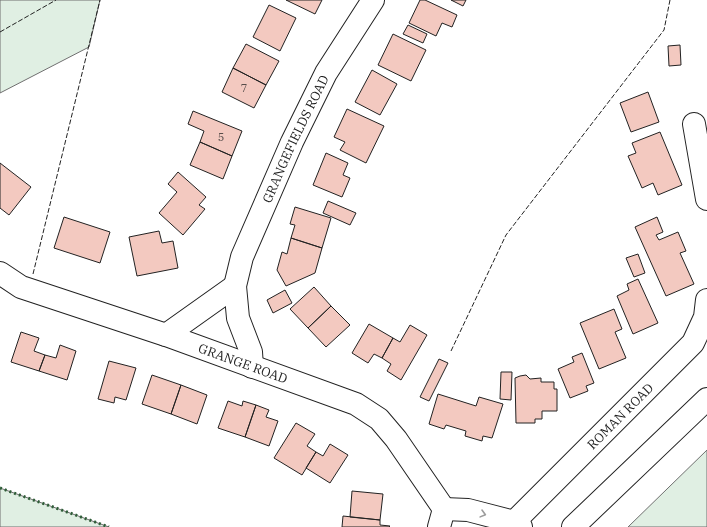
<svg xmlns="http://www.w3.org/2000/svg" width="707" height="527" font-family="'IBM Plex Serif',serif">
<rect width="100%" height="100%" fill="#fff"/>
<path fill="#e0efe3" stroke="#6f6f6f" d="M 0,0 L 100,0 L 89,47 L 0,93 Z
M 707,450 L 707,527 L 628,527 Z
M 0,488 L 109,527 L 0,527 Z"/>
<path fill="#f3c9c0" stroke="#222" d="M 286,0 L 322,0 L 315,14 Z
M 420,0 L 425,0 L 457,15 L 452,27 L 442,23 L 436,36 L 409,23 Z
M 451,0 L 466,0 L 463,6 Z
M 269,5 L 296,18 L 280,51 L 253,37 Z
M 408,25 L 427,34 L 423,43 L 403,34 Z
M 393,34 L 426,50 L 411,81 L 378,65 Z
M 246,44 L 279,61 L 266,85 L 233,68 Z
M 680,45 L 681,65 L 669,66 L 668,46 Z
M 233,68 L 266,85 L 254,108 L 222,92 Z
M 372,70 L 397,84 L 380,115 L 355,102 Z
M 648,92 L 659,122 L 631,132 L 620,103 Z
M 347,109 L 384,126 L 366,163 L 340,150 L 345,142 L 334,137 Z
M 193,111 L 242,131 L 232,156 L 200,142 L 204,131 L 188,124 Z
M 660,132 L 682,185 L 658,195 L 653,183 L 642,188 L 628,156 L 636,153 L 632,143 Z
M 200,142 L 232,156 L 223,179 L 190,165 Z
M 326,153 L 348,163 L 343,175 L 350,178 L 342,197 L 313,185 Z
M 0,163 L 31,187 L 9,215 L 0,208 Z
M 178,172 L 206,197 L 199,205 L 205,209 L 183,235 L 159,213 L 177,192 L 168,184 Z
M 328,201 L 356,213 L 350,225 L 323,213 Z
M 295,207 L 331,218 L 322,248 L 291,238 L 295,225 L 290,224 Z
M 64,217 L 110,232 L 100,263 L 54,248 Z
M 657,217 L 663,232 L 656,235 L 659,240 L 678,232 L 686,251 L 680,253 L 694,284 L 666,296 L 635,227 Z
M 159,231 L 162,243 L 173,241 L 178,268 L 137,276 L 129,237 Z
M 291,238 L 322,248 L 315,273 L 286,286 L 277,270 L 282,252 L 287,254 Z
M 638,254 L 645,273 L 634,277 L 626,258 Z
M 638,279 L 658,323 L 633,334 L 617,296 L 629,290 L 627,284 Z
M 314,287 L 331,306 L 308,328 L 290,309 Z
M 285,290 L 292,303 L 273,313 L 267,300 Z
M 331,306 L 350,325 L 326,347 L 308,328 Z
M 614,309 L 622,329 L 615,332 L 626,358 L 599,369 L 580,323 Z
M 369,324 L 393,338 L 382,358 L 374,354 L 368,363 L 352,353 Z
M 410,325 L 427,335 L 401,380 L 387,371 L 391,364 L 382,358 L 393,338 L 400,342 Z
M 21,332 L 39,338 L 34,351 L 45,355 L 39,371 L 11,362 Z
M 60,345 L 76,351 L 67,380 L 39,371 L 45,355 L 56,358 Z
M 582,353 L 594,383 L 586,386 L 588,391 L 570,398 L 558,369 L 574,362 L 572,357 Z
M 439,359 L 448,363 L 429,401 L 420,397 Z
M 109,361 L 136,368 L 126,400 L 115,397 L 114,403 L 98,399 Z
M 501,372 L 512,372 L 511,400 L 500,399 Z
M 152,375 L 181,385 L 171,414 L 142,404 Z
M 526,375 L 530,379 L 541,378 L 541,382 L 554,382 L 554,389 L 557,389 L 557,411 L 542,411 L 542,419 L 535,419 L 535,423 L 516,423 L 515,378 L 520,376 Z
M 181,385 L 207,395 L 197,424 L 171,414 Z
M 438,394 L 476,406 L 479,397 L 503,404 L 492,438 L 483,436 L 482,441 L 465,436 L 466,431 L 446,425 L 444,429 L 429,424 Z
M 228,401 L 242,406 L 243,401 L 256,405 L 245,437 L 218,428 Z
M 256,405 L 269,410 L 266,417 L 278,421 L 269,446 L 245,437 Z
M 296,423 L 315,434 L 307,446 L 316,452 L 302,475 L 274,458 Z
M 330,444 L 348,455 L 330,483 L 306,468 L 316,452 L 323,456 Z
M 352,491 L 383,494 L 380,520 L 350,517 Z
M 343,516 L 380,520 L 380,525 L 390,526 L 389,527 L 342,527 Z"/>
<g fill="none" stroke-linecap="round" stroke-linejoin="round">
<g stroke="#222" stroke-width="24">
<g id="minor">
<path d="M 694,124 L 707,199"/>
<path id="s1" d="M 0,273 L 21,287 L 166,335 L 356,404 L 379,419 L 396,439 L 444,509"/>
<path d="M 166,335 L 235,286"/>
<path id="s2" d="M 252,367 L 251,352 L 238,318 L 235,286 L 242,257 L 292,142 L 326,73 L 373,0"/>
<path d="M 444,509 L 468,510 L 514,522 L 521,527"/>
<path id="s3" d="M 514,522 L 693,343 L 705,317 L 707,300"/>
<path d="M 439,527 L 444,509"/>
</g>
</g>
<g stroke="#222" stroke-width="24">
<path id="major" d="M 573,527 L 707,399"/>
</g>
<use href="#minor" stroke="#fff" stroke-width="22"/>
<use href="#major" stroke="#fff" stroke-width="22"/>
<path stroke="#2f5e38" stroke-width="3" stroke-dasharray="2 3" stroke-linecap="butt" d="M 0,488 L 109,527"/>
<path stroke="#222" stroke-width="1" stroke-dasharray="5 2" stroke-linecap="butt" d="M 0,32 L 56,0
M 33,274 L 100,0
M 451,351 L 506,235 L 664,30 L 670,0"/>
</g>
<defs><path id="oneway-chevron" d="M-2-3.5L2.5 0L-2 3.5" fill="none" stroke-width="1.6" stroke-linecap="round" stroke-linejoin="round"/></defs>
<use stroke="#9c9c9c" href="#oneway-chevron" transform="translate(483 514) rotate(15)"/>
<g text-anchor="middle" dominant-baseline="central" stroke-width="3" stroke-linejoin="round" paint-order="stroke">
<g font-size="11" fill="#564c4a">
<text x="244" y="88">7</text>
<text x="221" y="137">5</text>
</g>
<g font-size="13" fill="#222" stroke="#fff">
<text stroke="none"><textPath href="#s2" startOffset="243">GRANGEFIELDS ROAD</textPath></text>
<text stroke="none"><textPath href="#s1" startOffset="260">GRANGE ROAD</textPath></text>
<text stroke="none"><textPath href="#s3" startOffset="150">ROMAN ROAD</textPath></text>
</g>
</g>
</svg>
